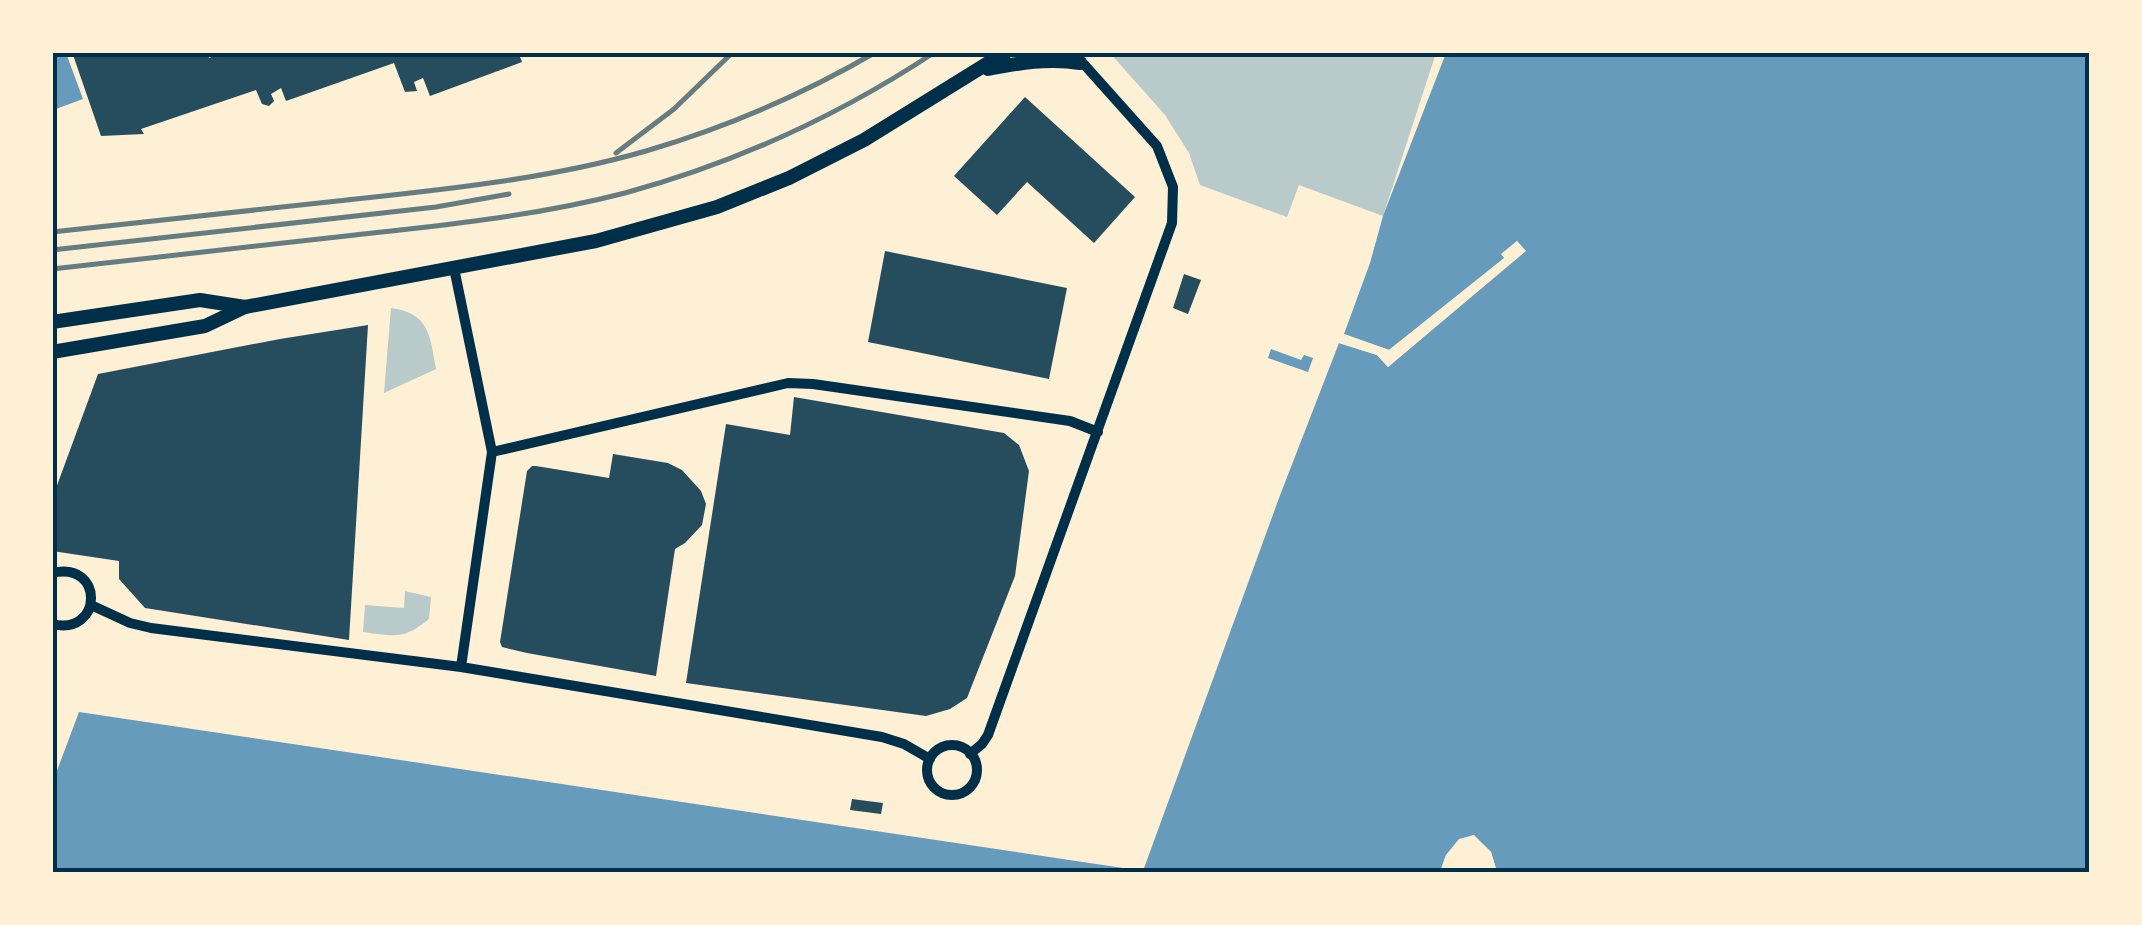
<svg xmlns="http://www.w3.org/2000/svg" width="2142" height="925" font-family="Signika,sans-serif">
<rect width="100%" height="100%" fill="#fdf0d5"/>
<path fill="#b9caca" d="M 1110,53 L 1436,53 L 1383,216 L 1299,185 L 1287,217 L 1200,185 L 1189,153 L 1165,115 Z
M 391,308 C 430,313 430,337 436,369 L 384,393 Z
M 405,591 L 431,597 L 429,619 C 404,640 394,636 363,632 L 365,605 L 404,608 Z"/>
<path fill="#669bbc" d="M 52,53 L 66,53 L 83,99 L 53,110 Z
M 1446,53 L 2089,53 L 2089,872 L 1497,872 L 1491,852 L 1473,835 L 1446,855 L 1440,872 L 53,872 L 52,784 L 79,712 L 1143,871 L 1279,498 L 1339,343 L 1377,355 L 1388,367 L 1525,251 L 1517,241 L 1505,258 L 1389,350 L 1344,334 L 1370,263 L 1383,216 Z
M 1271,349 L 1301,360 L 1304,355 L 1313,358 L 1308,372 L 1268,358 Z"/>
<path fill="#fdf0d5" d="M 1517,241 L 1526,251 L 1388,367 L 1377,355 L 1339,343 L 1344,334 L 1389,350 L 1504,258 L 1501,254 Z
M 1474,835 L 1491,852 L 1497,872 L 1492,872 L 1487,855 L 1472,840 L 1462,844 L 1450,857 L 1445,872 L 1440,872 L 1446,855 L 1459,839 Z"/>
<path fill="#264d5e" d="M 72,52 L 207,52 L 209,58 L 225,52 L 518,52 L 522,62 L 430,96 L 423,78 L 414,82 L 417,91 L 405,92 L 394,63 L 286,101 L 281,88 L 271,94 L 274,101 L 269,106 L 262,104 L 256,90 L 141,129 L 144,134 L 101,136 Z
M 1025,97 L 1135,197 L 1094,243 L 1027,182 L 997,215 L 954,176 Z
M 885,251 L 1067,288 L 1049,379 L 868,342 Z
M 1184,274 L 1201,280 L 1188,314 L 1173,308 Z
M 368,325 L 349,640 L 145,608 L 119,579 L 119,561 L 52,551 L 52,499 L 98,374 L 280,339 Z
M 794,397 L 1004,433 L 1019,445 L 1029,471 L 1015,576 L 967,698 L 950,709 L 926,716 L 686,683 L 726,424 L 790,435 Z
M 613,454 L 668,463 L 682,470 L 701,491 L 706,504 L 702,525 L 685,543 L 675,549 L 656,676 L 527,653 L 502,647 L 500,642 L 527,471 L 532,466 L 536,466 L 609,478 Z
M 852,799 L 883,803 L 881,814 L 850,810 Z"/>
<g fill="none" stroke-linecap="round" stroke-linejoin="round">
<path stroke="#003049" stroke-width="10" d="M 454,268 L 492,452 L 461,667
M 492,452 L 788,383 L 813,384 L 1070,421 L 1098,432
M 52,573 C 105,560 103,637 52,624
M 91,605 L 130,623 L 151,628 L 461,667 L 882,737 L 904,744 L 930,759
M927 770a25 25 0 1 1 50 0a25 25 0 1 1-50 0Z
M 970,754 L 982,744 L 988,735 L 1172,223 L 1173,187 L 1157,146 L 1073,52"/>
<path stroke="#003049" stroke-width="14" d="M 988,69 C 1019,63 1048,58 1080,63
M 52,322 L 200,300 L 245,307
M 52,352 L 205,326 L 245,307 L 596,241 L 717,207 L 789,178 L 864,140 L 1006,52"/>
<path stroke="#657d81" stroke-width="5" d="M 616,153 L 674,109 L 733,52
M 52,232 C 151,221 249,210 347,200 C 448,189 549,179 646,151 C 727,127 804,94 876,52
M 52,250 L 436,207 L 509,194
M 52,269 C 153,257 254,246 355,235 C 445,225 536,216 625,193 C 735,163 840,115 935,52"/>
</g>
<rect width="2142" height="925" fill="none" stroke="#fdf0d5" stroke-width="110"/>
<rect x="55" y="55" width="2032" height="815" fill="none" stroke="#003049" stroke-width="4"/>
</svg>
